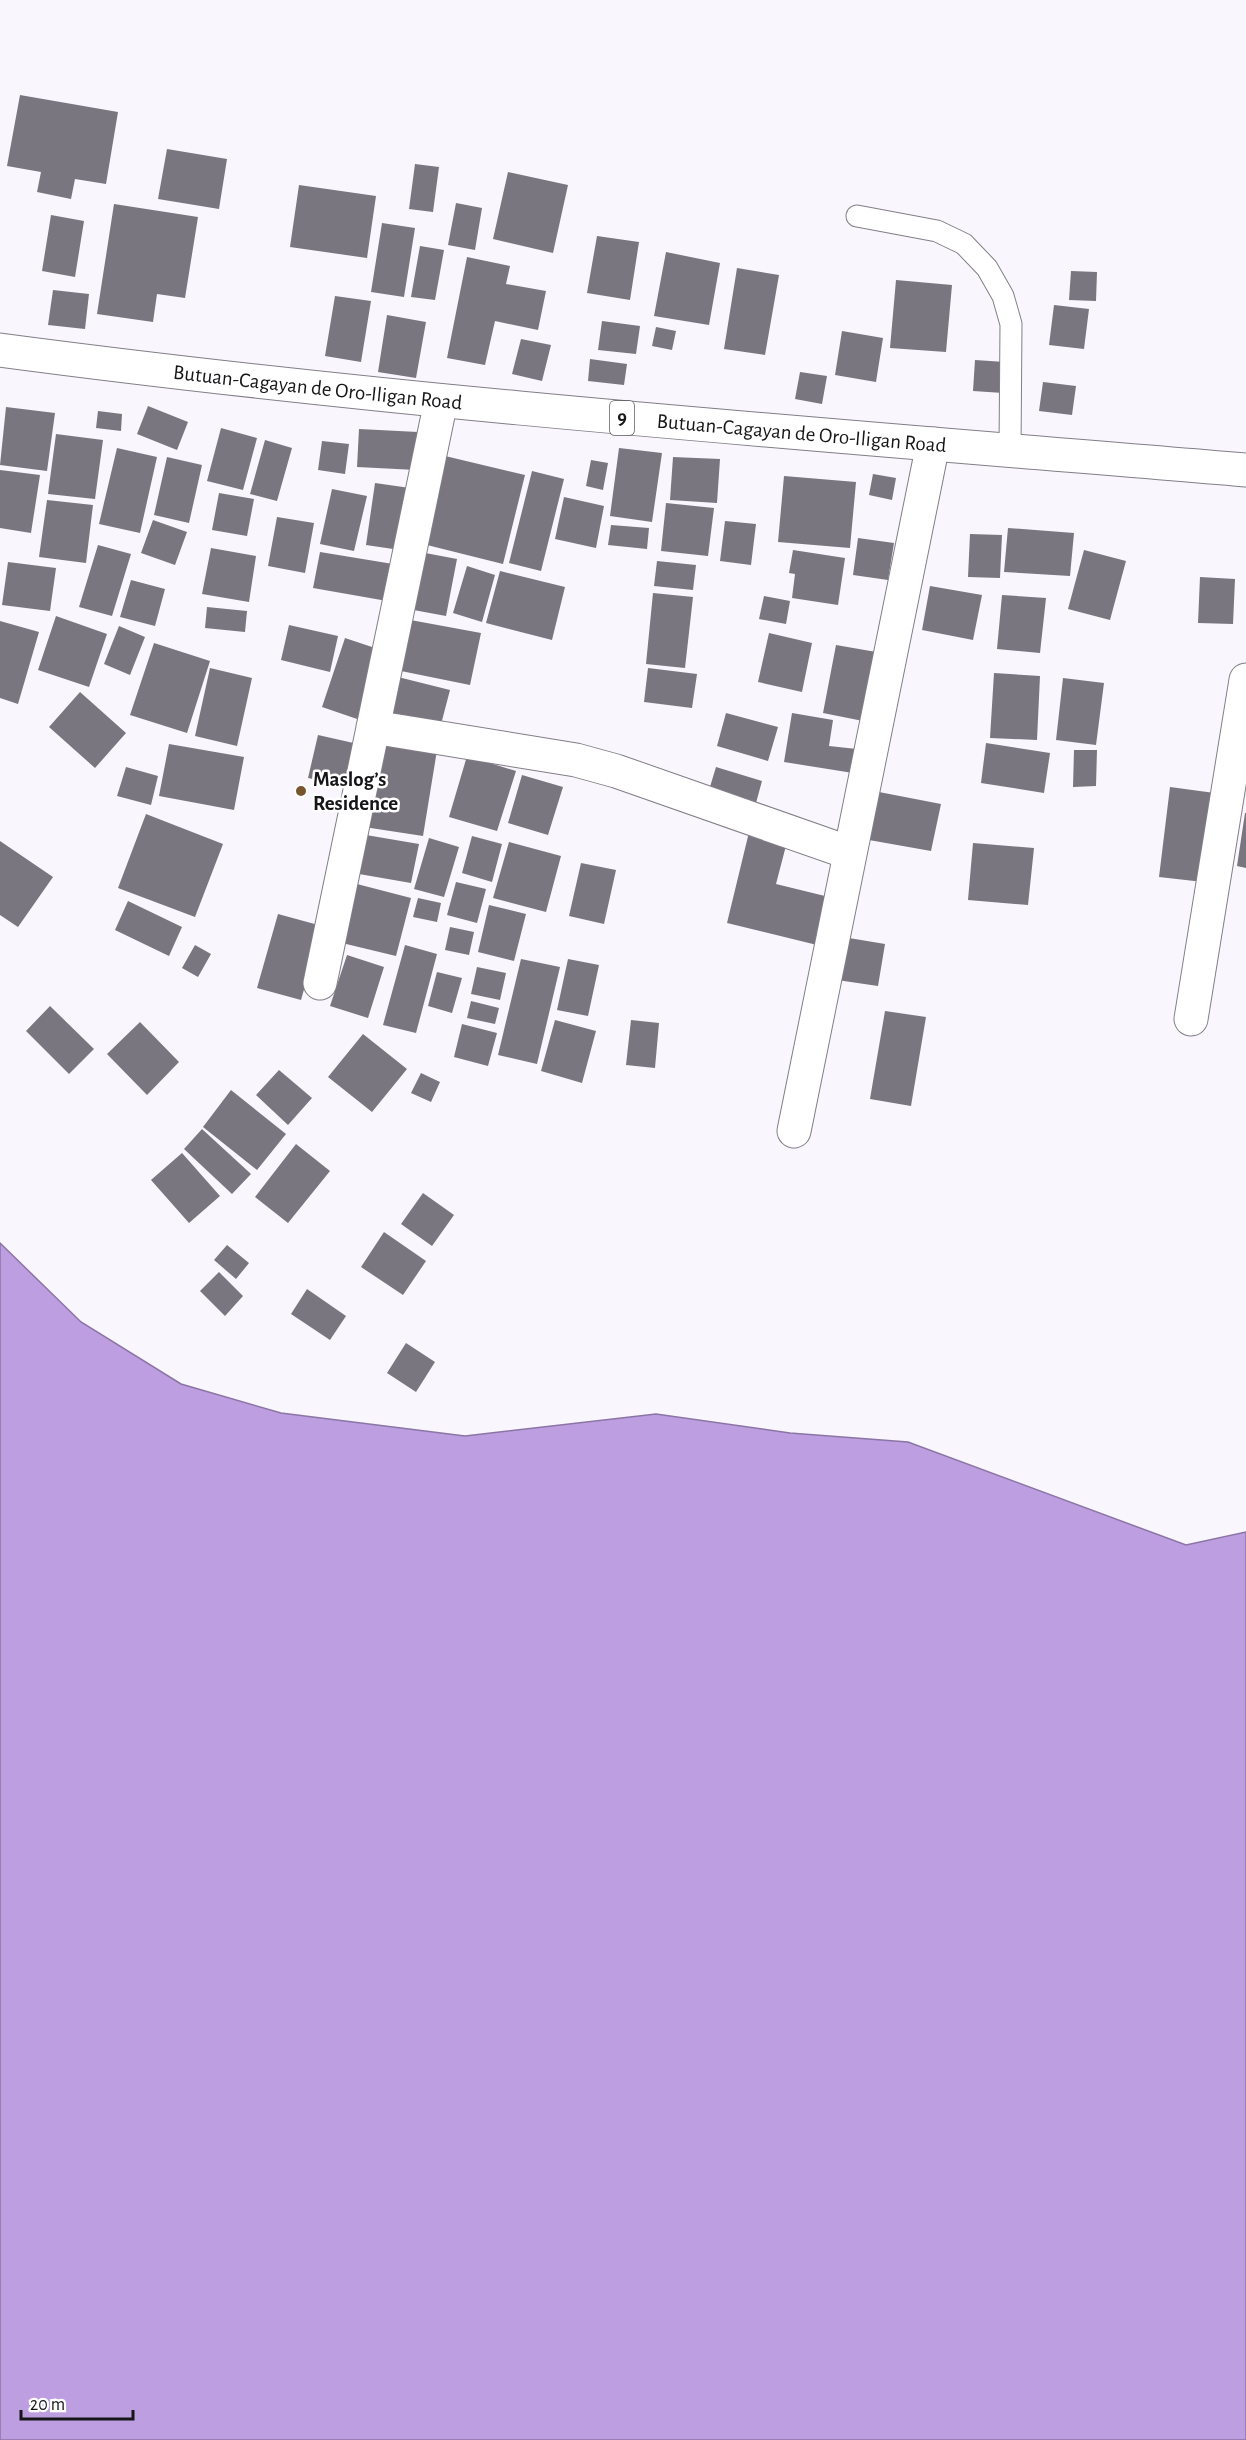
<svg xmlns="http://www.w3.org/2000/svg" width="1246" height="2440" font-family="'Alegreya Sans',sans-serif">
<rect width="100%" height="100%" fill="#f9f6fe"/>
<path fill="#bd9ee1" stroke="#8b75a5" stroke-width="1.5" d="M 0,1243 L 81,1322 L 181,1384 L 281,1413 L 465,1436 L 656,1414 L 790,1433 L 908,1442 L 1186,1545 L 1246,1532 L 1246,2440 L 0,2440 Z"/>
<path fill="#7a767f" d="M 20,95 L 118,112 L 106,184 L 75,179 L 71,199 L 37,192 L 41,172 L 7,166 Z
M 167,149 L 227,159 L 219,209 L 158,199 Z
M 415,164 L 439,167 L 433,212 L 409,209 Z
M 508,172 L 568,185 L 553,253 L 493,239 Z
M 299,185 L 376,196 L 367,258 L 290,247 Z
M 456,203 L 482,208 L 475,250 L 448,245 Z
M 114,204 L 198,217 L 185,298 L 157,294 L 153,322 L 97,314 Z
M 51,215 L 84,221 L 75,277 L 42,271 Z
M 382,223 L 415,228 L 404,297 L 371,292 Z
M 597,236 L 639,242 L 630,300 L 587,293 Z
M 420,246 L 444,250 L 435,300 L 411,297 Z
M 666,252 L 720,263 L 709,325 L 654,316 Z
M 467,257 L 510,266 L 506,284 L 546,291 L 538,330 L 495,321 L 485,365 L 447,358 Z
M 737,268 L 779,275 L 765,355 L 724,349 Z
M 1071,271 L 1097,272 L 1096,301 L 1069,300 Z
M 896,280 L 952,285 L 946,352 L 890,348 Z
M 53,290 L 89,294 L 85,329 L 48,325 Z
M 335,296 L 371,301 L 361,362 L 325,356 Z
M 1054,305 L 1089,309 L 1084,349 L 1049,345 Z
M 387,315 L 426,322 L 416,378 L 378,372 Z
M 602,321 L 640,326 L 636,354 L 598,350 Z
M 656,327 L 676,331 L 672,350 L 652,346 Z
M 842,331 L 883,338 L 876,382 L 835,375 Z
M 521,339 L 551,345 L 542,381 L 512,374 Z
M 590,359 L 627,364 L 624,385 L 588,381 Z
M 975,360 L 1005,362 L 1003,393 L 973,391 Z
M 800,372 L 827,376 L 822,404 L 795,399 Z
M 1043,382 L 1076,386 L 1072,415 L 1039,411 Z
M 148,406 L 188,422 L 177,450 L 137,434 Z
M 6,407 L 55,413 L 47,471 L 0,465 Z
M 98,411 L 122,414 L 121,431 L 96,428 Z
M 221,428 L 257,438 L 243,490 L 207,481 Z
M 359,429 L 418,432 L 416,470 L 357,467 Z
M 56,434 L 103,440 L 95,499 L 48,494 Z
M 265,440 L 292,448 L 277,501 L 250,494 Z
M 322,441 L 349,444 L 345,474 L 318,470 Z
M 117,448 L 157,457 L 140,533 L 99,524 Z
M 619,448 L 662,453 L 652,522 L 610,516 Z
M 441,455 L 525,475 L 503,564 L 419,543 Z
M 167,457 L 202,465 L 189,523 L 154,515 Z
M 673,457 L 720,459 L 717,503 L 670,500 Z
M 591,460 L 608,463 L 603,490 L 586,486 Z
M 0,470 L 40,475 L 31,533 L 0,528 Z
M 532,471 L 564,479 L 541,571 L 509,563 Z
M 873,474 L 896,478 L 892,500 L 869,495 Z
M 784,476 L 856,482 L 850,548 L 778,542 Z
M 375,483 L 410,488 L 400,550 L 366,545 Z
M 332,489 L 367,496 L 354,551 L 320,544 Z
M 219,493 L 254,499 L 247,536 L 212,530 Z
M 564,497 L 604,506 L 596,548 L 555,539 Z
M 47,500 L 93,505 L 86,563 L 39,557 Z
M 666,503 L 714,508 L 708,556 L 661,551 Z
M 277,517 L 314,523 L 305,573 L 268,566 Z
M 153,520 L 187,532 L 175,565 L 141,553 Z
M 725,521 L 756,524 L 751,565 L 720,561 Z
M 611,525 L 649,528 L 647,549 L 608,545 Z
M 1008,528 L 1074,533 L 1070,576 L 1004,572 Z
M 970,534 L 1002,535 L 1000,578 L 968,577 Z
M 858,538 L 894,543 L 888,580 L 853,575 Z
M 98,545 L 131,554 L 112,616 L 79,607 Z
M 211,548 L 256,556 L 249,602 L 202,594 Z
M 793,550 L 845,558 L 838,605 L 792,598 L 795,574 L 789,573 Z
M 1084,550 L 1126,561 L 1110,620 L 1068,609 Z
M 320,552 L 393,564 L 387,601 L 313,588 Z
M 420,552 L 457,559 L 446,616 L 408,609 Z
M 657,561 L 696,565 L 693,590 L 654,586 Z
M 8,562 L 56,568 L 50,611 L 2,605 Z
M 467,566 L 495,575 L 482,622 L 453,613 Z
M 500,571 L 565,587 L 552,640 L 486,623 Z
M 1200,577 L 1235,579 L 1233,624 L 1198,623 Z
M 131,580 L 165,589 L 155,626 L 120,617 Z
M 930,586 L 982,595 L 973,640 L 922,630 Z
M 653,593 L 693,597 L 685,668 L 646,664 Z
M 1002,595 L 1046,598 L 1040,653 L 997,649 Z
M 764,596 L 790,601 L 786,624 L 759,619 Z
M 207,607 L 247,611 L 245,632 L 205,628 Z
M 56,616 L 107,634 L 89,687 L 38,670 Z
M 405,619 L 481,633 L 470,685 L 396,670 Z
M 0,621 L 39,632 L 18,704 L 0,698 Z
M 289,625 L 338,636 L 330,672 L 281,660 Z
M 119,626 L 145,637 L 130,675 L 104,664 Z
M 769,633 L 812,643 L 802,692 L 758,682 Z
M 345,638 L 387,652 L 363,721 L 322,707 Z
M 154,643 L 210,661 L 187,733 L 130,715 Z
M 836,645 L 882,653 L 868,722 L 823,713 Z
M 210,668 L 252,678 L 237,746 L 195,736 Z
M 648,668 L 697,674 L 692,708 L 644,702 Z
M 994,673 L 1040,676 L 1037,740 L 990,738 Z
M 398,677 L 450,690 L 439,732 L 387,719 Z
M 1063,678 L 1104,683 L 1096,745 L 1056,740 Z
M 80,692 L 126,733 L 95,768 L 49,727 Z
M 726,713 L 778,727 L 768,761 L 717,746 Z
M 792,713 L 833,720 L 829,746 L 857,749 L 853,773 L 784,762 Z
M 380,729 L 439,738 L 423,836 L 364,827 Z
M 318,735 L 358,744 L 348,786 L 308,778 Z
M 986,743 L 1050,753 L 1044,793 L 981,783 Z
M 169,744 L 244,757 L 234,810 L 159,796 Z
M 1074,750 L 1097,750 L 1096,786 L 1073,787 Z
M 467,756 L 516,771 L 497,831 L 449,817 Z
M 126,767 L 158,776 L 151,805 L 117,796 Z
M 716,767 L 762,781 L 753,814 L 706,800 Z
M 522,775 L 563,787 L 548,835 L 508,823 Z
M 1170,787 L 1222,794 L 1212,883 L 1159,877 Z
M 879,792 L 941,804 L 931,851 L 869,840 Z
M 1245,813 L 1246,813 L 1246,868 L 1237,866 Z
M 146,814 L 223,844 L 195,917 L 118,888 Z
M 750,828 L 788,838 L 776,884 L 829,897 L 817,945 L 727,923 Z
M 366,835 L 419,844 L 411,883 L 359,874 Z
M 472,836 L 502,844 L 492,882 L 462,873 Z
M 429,838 L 459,847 L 444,897 L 414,889 Z
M 0,841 L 53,877 L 18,927 L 0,915 Z
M 509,842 L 561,856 L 546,912 L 493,898 Z
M 973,843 L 1034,848 L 1028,905 L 968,900 Z
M 581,863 L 616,870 L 604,924 L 569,916 Z
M 456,882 L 486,889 L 477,923 L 447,915 Z
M 357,884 L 411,898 L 396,956 L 342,943 Z
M 418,898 L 441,903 L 437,922 L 413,917 Z
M 128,901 L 182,927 L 169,956 L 115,930 Z
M 489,905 L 526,914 L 514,961 L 478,952 Z
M 278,914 L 322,926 L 301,1000 L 257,988 Z
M 450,927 L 474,932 L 469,955 L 445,950 Z
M 843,937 L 885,944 L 878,986 L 837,980 Z
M 195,945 L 211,954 L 198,977 L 182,968 Z
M 405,945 L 437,954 L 416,1033 L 383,1025 Z
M 347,955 L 384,967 L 368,1018 L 330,1006 Z
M 521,959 L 560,967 L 537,1064 L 498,1055 Z
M 568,959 L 599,965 L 588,1016 L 557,1010 Z
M 477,967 L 506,973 L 500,1000 L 471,994 Z
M 437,972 L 462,978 L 452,1013 L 428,1006 Z
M 471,1001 L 499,1008 L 495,1024 L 467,1018 Z
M 50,1006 L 94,1049 L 69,1074 L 26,1031 Z
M 885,1011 L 926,1017 L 911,1106 L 870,1099 Z
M 555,1020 L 596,1031 L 582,1083 L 541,1071 Z
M 631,1020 L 659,1023 L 655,1068 L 626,1065 Z
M 140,1022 L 179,1062 L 147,1095 L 107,1054 Z
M 462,1024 L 497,1033 L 488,1066 L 454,1057 Z
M 363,1034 L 407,1069 L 372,1112 L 328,1077 Z
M 279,1070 L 312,1098 L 288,1125 L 256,1095 Z
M 421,1073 L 440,1082 L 431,1102 L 411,1093 Z
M 231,1090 L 286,1134 L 257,1170 L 203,1127 Z
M 202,1129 L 251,1174 L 232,1194 L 184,1149 Z
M 296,1144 L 330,1171 L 288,1223 L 255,1197 Z
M 182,1153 L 220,1196 L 189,1223 L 151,1180 Z
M 423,1193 L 454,1215 L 432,1246 L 401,1224 Z
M 384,1232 L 426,1261 L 403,1295 L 361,1267 Z
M 227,1245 L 249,1263 L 236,1279 L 214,1260 Z
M 219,1272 L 243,1296 L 225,1316 L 200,1291 Z
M 307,1289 L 346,1316 L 330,1340 L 291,1314 Z
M 406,1343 L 435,1362 L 416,1392 L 387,1373 Z"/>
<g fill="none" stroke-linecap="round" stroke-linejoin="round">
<g stroke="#827e87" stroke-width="23">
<path id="service" d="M 857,216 L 937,231 L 964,244 L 987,268 L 1003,296 L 1011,324 L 1010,450"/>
</g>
<g stroke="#827e87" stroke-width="35">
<path id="minor" d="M 373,727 L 576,760 L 616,771 L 850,853
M 320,983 L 441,401
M 1191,1019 L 1246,680
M 794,1131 L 933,444"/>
</g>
<g stroke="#827e87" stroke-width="35">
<g id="trunk">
<path id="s1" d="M 0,350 C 414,405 830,435 1246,470"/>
</g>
</g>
<use href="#service" stroke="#fff" stroke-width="21"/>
<use href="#minor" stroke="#fff" stroke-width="33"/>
<use href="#trunk" stroke="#fff" stroke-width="33"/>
</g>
<circle fill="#76542c" stroke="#fff" stroke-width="2" cx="301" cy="791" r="6"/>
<g text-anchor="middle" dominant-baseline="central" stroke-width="5" stroke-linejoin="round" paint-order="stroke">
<rect fill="#fff" stroke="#5c5b5d" stroke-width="1.5" x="610" y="401" width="24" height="34" rx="4.5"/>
<g font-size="20" font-weight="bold" fill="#161518">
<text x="622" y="418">9</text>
</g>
<g font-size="21" fill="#161518" stroke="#fff">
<text stroke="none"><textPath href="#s1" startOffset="320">Butuan-Cagayan de Oro-Iligan Road</textPath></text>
<text stroke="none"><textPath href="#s1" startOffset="806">Butuan-Cagayan de Oro-Iligan Road</textPath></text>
</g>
<g font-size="21" font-weight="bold" fill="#161518" stroke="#fff" text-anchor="start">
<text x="313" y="779">Maslog’s<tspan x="313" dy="24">Residence</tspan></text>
</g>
</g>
<path d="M21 2410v9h112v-9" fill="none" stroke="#161518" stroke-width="3"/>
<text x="30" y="2410" font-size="18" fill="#161518" stroke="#ffffff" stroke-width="4.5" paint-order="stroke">20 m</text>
</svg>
